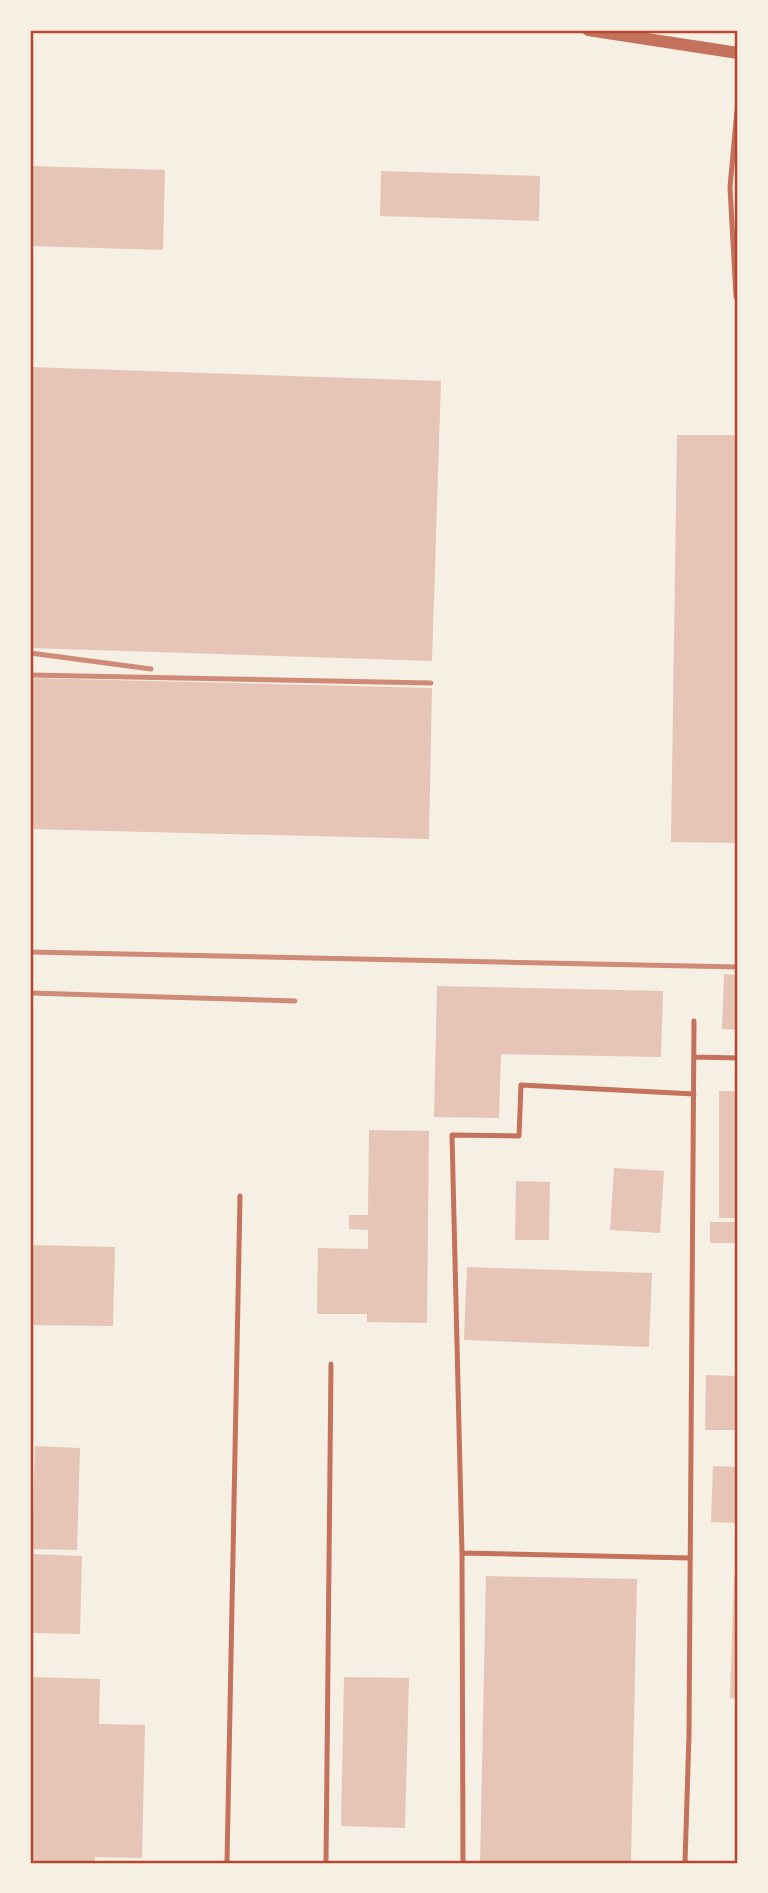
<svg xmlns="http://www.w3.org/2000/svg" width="768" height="1893" font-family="'Nunito Sans',sans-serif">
<rect width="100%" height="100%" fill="#f6efe4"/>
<path fill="#e6c5b7" d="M 30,166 L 165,170 L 163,250 L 30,246 Z
M 381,171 L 540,176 L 539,221 L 380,216 Z
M 30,367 L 441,381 L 432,661 L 31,648 Z
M 677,435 L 738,435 L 738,843 L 671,842 Z
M 30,678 L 432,688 L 429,839 L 30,829 Z
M 724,974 L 738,975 L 738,1030 L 722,1029 Z
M 437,986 L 663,991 L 661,1057 L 501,1054 L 499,1118 L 434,1117 Z
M 719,1091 L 738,1091 L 738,1218 L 719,1218 Z
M 369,1130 L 429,1131 L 427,1323 L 367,1322 L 367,1314 L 317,1314 L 318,1248 L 368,1249 L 368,1230 L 349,1229 L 349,1215 L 368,1215 Z
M 614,1168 L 664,1171 L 660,1233 L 610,1230 Z
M 516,1181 L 550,1182 L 549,1240 L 515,1240 Z
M 710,1222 L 738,1222 L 738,1243 L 710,1243 Z
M 30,1245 L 115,1247 L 113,1326 L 30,1325 Z
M 467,1267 L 652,1273 L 649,1347 L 464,1340 Z
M 706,1375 L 738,1376 L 738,1430 L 705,1430 Z
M 35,1446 L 80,1448 L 77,1550 L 32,1549 Z
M 713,1466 L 738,1467 L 738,1523 L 711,1522 Z
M 30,1554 L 82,1556 L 80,1634 L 30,1633 Z
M 734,1575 L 738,1575 L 738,1699 L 730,1698 Z
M 486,1576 L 637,1579 L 631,1863 L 480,1863 Z
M 30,1677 L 100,1679 L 99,1724 L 145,1725 L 142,1858 L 95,1857 L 95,1863 L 30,1863 Z
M 344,1677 L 409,1678 L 405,1828 L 341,1826 Z"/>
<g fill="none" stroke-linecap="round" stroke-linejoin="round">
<path stroke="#c5725c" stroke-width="5" d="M 738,99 L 730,187 L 736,297 L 738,298
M 694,1057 L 738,1058
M 462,1553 L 690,1558
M 227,1863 L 240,1196
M 326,1863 L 331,1364
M 463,1863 L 462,1553 L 452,1135 L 519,1136 L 521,1085 L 694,1094
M 685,1863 L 689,1734 L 694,1021"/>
<path stroke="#c5725c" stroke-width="12" d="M 588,30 L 738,53"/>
<path stroke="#cf8b77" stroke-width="5" d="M 30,653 L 151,669
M 30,675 L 431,683
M 30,952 L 738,967
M 30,993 L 295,1001"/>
</g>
<rect width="768" height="1893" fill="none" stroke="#f6efe4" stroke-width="63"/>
<rect x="32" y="32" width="704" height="1830" fill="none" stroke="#b5482f" stroke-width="2.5"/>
</svg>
